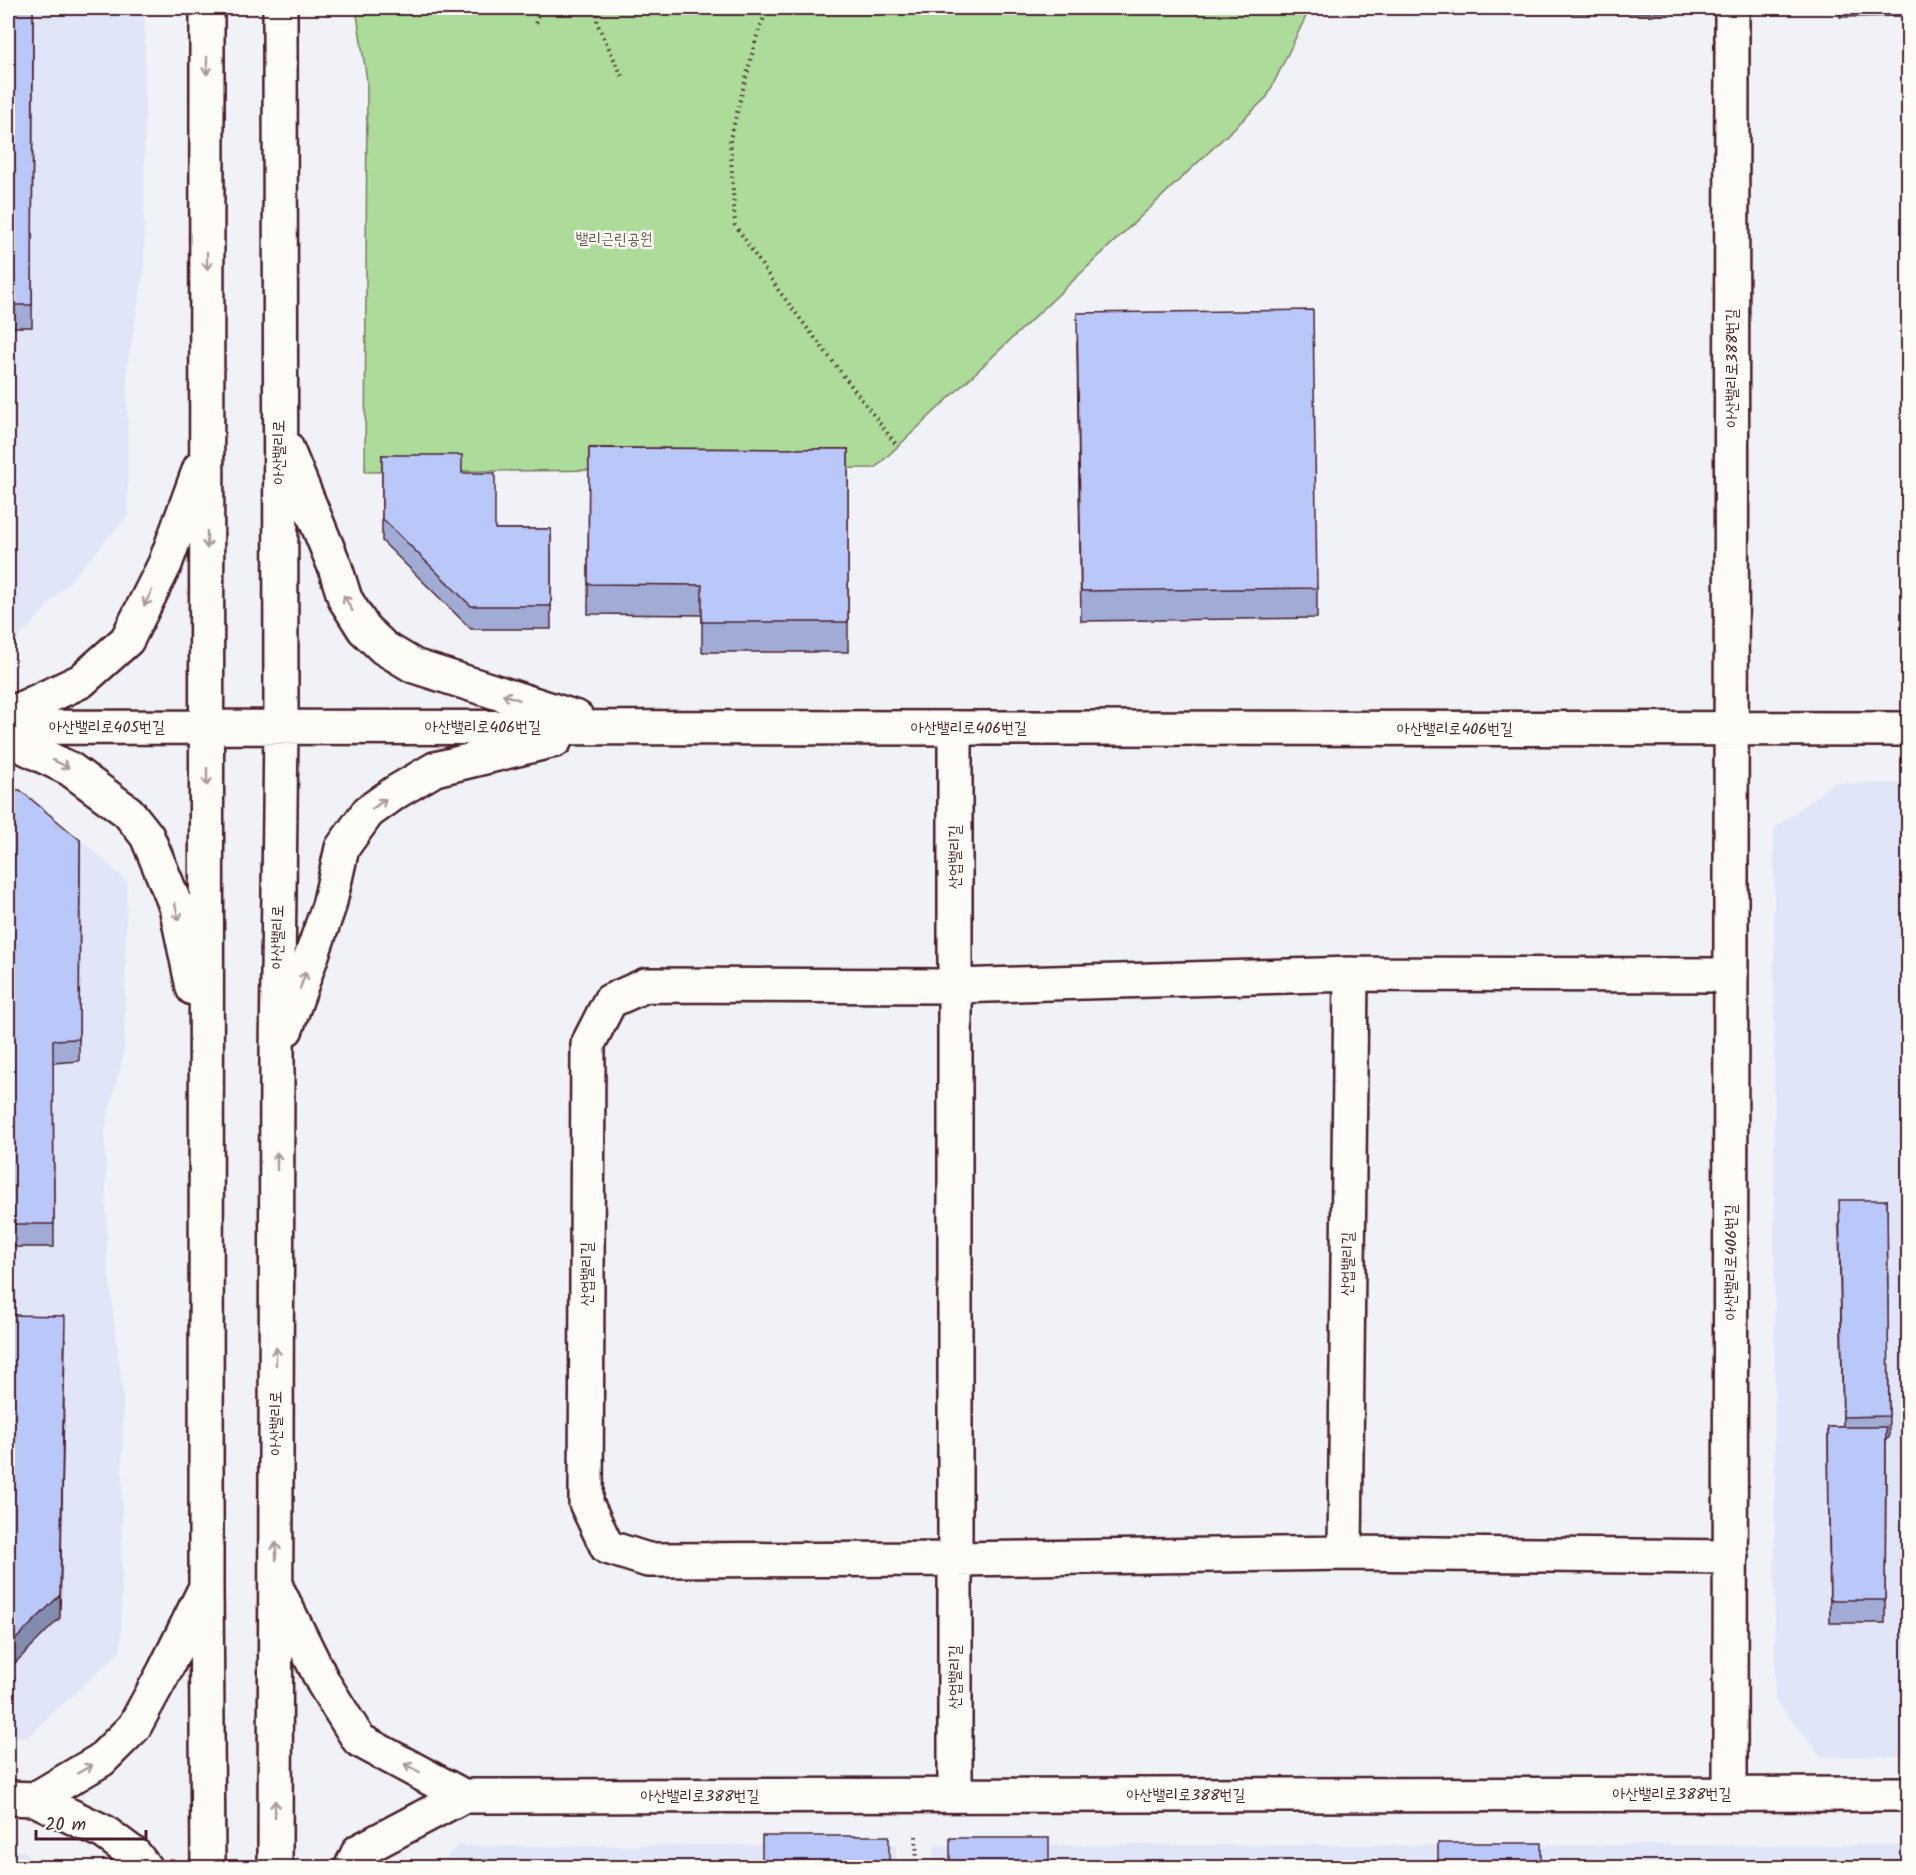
<svg xmlns="http://www.w3.org/2000/svg" width="1916" height="1875" font-family="Kalam,'Poor Story',sans-serif">
<rect width="100%" height="100%" fill="#f0f2f7"/>
<filter id="ink" filterUnits="userSpaceOnUse"><feTurbulence type="fractalNoise" baseFrequency=".0167" numOctaves="2"/><feDisplacementMap in="SourceGraphic" scale="12" xChannelSelector="R" yChannelSelector="G"/><feConvolveMatrix kernelMatrix="1 2 1 2 8 2 1 2 1" color-interpolation-filters="sRGB"/></filter>
<g filter="url(#ink)">
<path fill="#e0e5f8" d="M 8,8 L 145,8 L 144,271 L 127,367 L 128,516 L 8,650 Z
M 1833,783 L 1908,783 L 1908,1756 L 1822,1757 L 1775,1700 L 1774,829 Z
M 8,793 L 29,794 L 127,881 L 124,1052 L 105,1128 L 107,1259 L 123,1396 L 121,1650 L 27,1738 L 8,1738 Z
M 896,1845 L 896,1868 L 437,1868 L 457,1846 Z
M 934,1845 L 1908,1845 L 1908,1867 L 934,1868 Z
M 8,1851 L 24,1851 L 38,1867 L 8,1867 Z"/>
<path fill="#acdb9a" stroke="#7b7d62" stroke-width="1.5" d="M 356,8 L 1310,8 L 1267,97 L 875,468 L 365,472 L 367,81 Z"/>
<g fill="none" stroke-linecap="round" stroke-linejoin="round">
<g stroke="#4a1f2b" stroke-width="38">
<path id="street" d="M 955,728 L 955,1795
M 1731,975 L 1351,974 L 955,986 L 646,985 L 610,1001 L 588,1044 L 586,1503 L 607,1547 L 648,1560 L 955,1559 L 1345,1553 L 1731,1557
M 1345,1553 L 1351,974"/>
</g>
<g stroke="#4a1f2b" stroke-width="38">
<path id="secondary" d="M 207,8 L 206,1586 L 208,1868
M 286,447 L 335,567 L 345,599 L 364,629 L 384,648 L 414,666 L 577,718
M 8,715 L 81,681 L 127,640 L 165,564 L 200,468
M 8,727 L 1908,729
M 8,739 L 70,769 L 128,812 L 147,836 L 176,906 L 193,988
M 286,1029 L 329,906 L 342,848 L 368,812 L 396,792 L 435,769 L 555,740
M 279,1593 L 324,1684 L 359,1740 L 463,1796
M 1730,1794 L 1732,8
M 8,1798 L 35,1799 L 104,1832 L 135,1855 L 145,1868
M 35,1799 L 101,1760 L 134,1727 L 164,1672 L 203,1593
M 275,1868 L 277,1055 L 281,727 L 280,8
M 351,1868 L 359,1851 L 463,1796 L 1908,1794"/>
</g>
<path stroke="#4a1f2b" stroke-width="4" stroke-dasharray="1.5 4.5" stroke-linecap="butt" d="M 598,8 L 597,23 L 622,76
M 768,8 L 758,32 L 730,139 L 735,225 L 779,291 L 898,447
M 536,23 L 539,8
M 916,1836 L 917,1868"/>
<use href="#street" stroke="#fdfcf7" stroke-width="33"/>
<use href="#secondary" stroke="#fdfcf7" stroke-width="33"/>
</g>
<path fill="#a0acd6" stroke="#4a1f2b" stroke-width="1.5" d="M 8,8 L 33,8 L 32,327 L 8,327 Z
M 1463,8 L 1674,8 L 1674,13 L 1463,13 Z
M 1840,8 L 1908,8 L 1908,16 L 1840,17 Z
M 1077,343 L 1317,588 L 1317,618 L 1081,621 Z
M 589,448 L 848,449 L 848,652 L 702,652 L 702,615 L 588,614 Z
M 382,455 L 462,473 L 495,529 L 551,529 L 551,629 L 471,629 L 382,541 Z
M 8,790 L 80,840 L 79,1061 L 53,1063 L 54,1247 L 8,1247 Z
M 1887,1200 L 1889,1438 L 1886,1439 L 1885,1623 L 1830,1623 L 1828,1427 L 1843,1427 L 1839,1222 Z"/>
<path fill="#828cae" stroke="#4a1f2b" stroke-width="1.5" d="M 65,1339 L 60,1618 L 8,1670 L 8,1647 Z"/>
<path fill="#bac8f9" stroke="#4a1f2b" stroke-width="1.5" d="M 8,8 L 33,8 L 32,305 L 8,305 Z
M 1313,310 L 1317,588 L 1081,591 L 1077,313 Z
M 589,448 L 848,449 L 848,622 L 702,622 L 702,585 L 588,584 Z
M 382,455 L 462,455 L 462,473 L 495,473 L 495,529 L 551,529 L 551,606 L 471,606 L 382,518 Z
M 8,790 L 20,790 L 80,840 L 79,1039 L 53,1040 L 54,1224 L 8,1224 Z
M 1839,1200 L 1887,1200 L 1889,1416 L 1843,1417 Z
M 8,1315 L 65,1316 L 60,1595 L 8,1647 Z
M 1828,1427 L 1886,1427 L 1885,1600 L 1830,1600 Z
M 762,1836 L 889,1836 L 889,1868 L 762,1868 Z
M 950,1838 L 1049,1838 L 1049,1868 L 950,1868 Z
M 1438,1843 L 1541,1843 L 1541,1868 L 1438,1868 Z
M 1140,1863 L 1244,1863 L 1244,1868 L 1140,1868 Z"/>
<defs><path id="oneway-shaft" d="M-6 0H5M1.5-3L5.5 0L1.5 3" fill="none" stroke-width="1.6" stroke-linecap="round" stroke-linejoin="round" transform="scale(1.5)"/></defs>
<g stroke="#ac999b">
<use href="#oneway-shaft" transform="translate(207 66) rotate(90)"/>
<use href="#oneway-shaft" transform="translate(207 261) rotate(90)"/>
<use href="#oneway-shaft" transform="translate(207 540) rotate(90)"/>
<use href="#oneway-shaft" transform="translate(148 598) rotate(117)"/>
<use href="#oneway-shaft" transform="translate(348 603) rotate(-119)"/>
<use href="#oneway-shaft" transform="translate(511 697) rotate(-162)"/>
<use href="#oneway-shaft" transform="translate(61 764) rotate(25)"/>
<use href="#oneway-shaft" transform="translate(207 777) rotate(90)"/>
<use href="#oneway-shaft" transform="translate(379 804) rotate(-36)"/>
<use href="#oneway-shaft" transform="translate(177 912) rotate(76)"/>
<use href="#oneway-shaft" transform="translate(303 980) rotate(-71)"/>
<use href="#oneway-shaft" transform="translate(277 1161) rotate(-90)"/>
<use href="#oneway-shaft" transform="translate(276 1356) rotate(-90)"/>
<use href="#oneway-shaft" transform="translate(276 1551) rotate(-90)"/>
<use href="#oneway-shaft" transform="translate(412 1768) rotate(-152)"/>
<use href="#oneway-shaft" transform="translate(85 1769) rotate(-30)"/>
<use href="#oneway-shaft" transform="translate(275 1809) rotate(-90)"/>
</g>
</g>
<g text-anchor="middle" dominant-baseline="central" stroke-width="5" stroke-linejoin="round" paint-order="stroke">
<g font-size="16" fill="#67574c" stroke="#fdfcf7">
<text x="614" y="239">밸리근린공원</text>
</g>
<g font-size="16" fill="#4a1f2b" stroke="#fdfcf7">
<text transform="translate(1732 368) rotate(-90)">아산밸리로388번길</text>
<text transform="translate(279 452) rotate(-90)">아산밸리로</text>
<text x="107" y="727">아산밸리로405번길</text>
<text x="483" y="727">아산밸리로406번길</text>
<text x="969" y="728">아산밸리로406번길</text>
<text x="1455" y="729">아산밸리로406번길</text>
<text transform="translate(955 857) rotate(-90)">산업밸리길</text>
<text transform="translate(278 937) rotate(-89)">아산밸리로</text>
<text transform="translate(1731 1262) rotate(-90)">아산밸리로406번길</text>
<text transform="translate(1348 1264) rotate(-89)">산업밸리길</text>
<text transform="translate(587 1274) rotate(-90)">산업밸리길</text>
<text transform="translate(276 1423) rotate(-90)">아산밸리로</text>
<text transform="translate(955 1677) rotate(-90)">산업밸리길</text>
<text x="1672" y="1794">아산밸리로388번길</text>
<text x="1186" y="1795">아산밸리로388번길</text>
<text x="700" y="1796">아산밸리로388번길</text>
</g>
</g>
<rect width="1916" height="1875" fill="none" stroke="#fdfcf7" stroke-width="30"/>
<rect x="15" y="15" width="1886" height="1845" fill="none" stroke="#4a1f2b" stroke-width="2" filter="url(#ink)"/>
<path d="M36 1830v9h110v-9" fill="none" stroke="#4a1f2b" stroke-width="3"/>
<text x="45" y="1830" font-size="18" fill="#4a1f2b" stroke="#fdfcf7" stroke-width="4.5" paint-order="stroke">20 m</text>
</svg>
